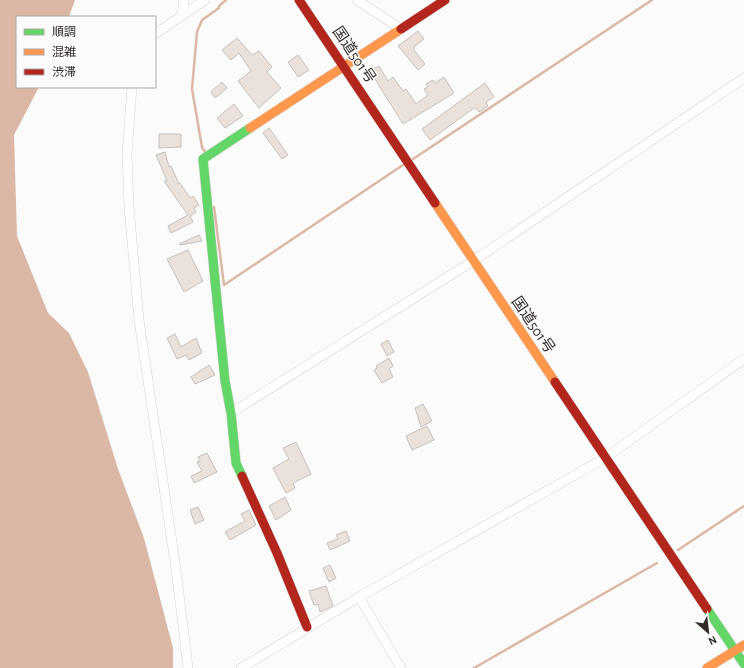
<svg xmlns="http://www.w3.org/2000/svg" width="744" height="668" font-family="'Alegreya Sans','Noto Sans JP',sans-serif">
<rect width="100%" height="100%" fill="#fcfbfb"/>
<path fill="#dbb8a5" d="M 0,0 L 75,0 L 69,17 L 17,17 L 17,87 L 39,87 L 14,135 L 17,236 L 48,313 L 69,333 L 88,372 L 118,469 L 144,538 L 173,648 L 173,668 L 0,668 Z"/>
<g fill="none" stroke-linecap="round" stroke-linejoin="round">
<path stroke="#dbb8a5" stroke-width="2.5" d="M 205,152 L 202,147 L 192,89 L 197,32 L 202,20 L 219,8 L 219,6 L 226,0
M 413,159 L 652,0
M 214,207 L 224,285 L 403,165
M 678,550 L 744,506
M 474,668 L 657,563"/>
</g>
<path fill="#ebe1db" stroke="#c3c0bf" d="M 418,31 L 424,39 L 414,47 L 414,50 L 425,64 L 418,70 L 398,46 Z
M 237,38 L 252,55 L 259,51 L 272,67 L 267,72 L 281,88 L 259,108 L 238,81 L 251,71 L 239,53 L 231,60 L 222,50 Z
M 298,55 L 309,70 L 298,77 L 288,62 Z
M 379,66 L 388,81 L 393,77 L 403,91 L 406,89 L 416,104 L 428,95 L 424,89 L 428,87 L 426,84 L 433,80 L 435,83 L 444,77 L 454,93 L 403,124 L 370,71 Z
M 222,82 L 227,88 L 215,98 L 211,92 Z
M 485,83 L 494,97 L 486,102 L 488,106 L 479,112 L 476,108 L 474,108 L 430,140 L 422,129 Z
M 234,104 L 243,116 L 225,128 L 217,118 Z
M 269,128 L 288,155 L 282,159 L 263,133 Z
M 159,134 L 181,134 L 181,147 L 159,148 Z
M 165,152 L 169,167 L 171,166 L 179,184 L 180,183 L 190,198 L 193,196 L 199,205 L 194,208 L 196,212 L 190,216 L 193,222 L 171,233 L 168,226 L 188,215 L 164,181 L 167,181 L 156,155 Z
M 199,235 L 202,241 L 180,245 L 179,244 Z
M 188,250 L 203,281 L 184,292 L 167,259 Z
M 175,334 L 181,347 L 196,338 L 202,353 L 189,360 L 186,355 L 177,359 L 167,338 Z
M 388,340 L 394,352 L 387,356 L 381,344 Z
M 389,358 L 393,366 L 389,369 L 393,377 L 382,383 L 374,370 L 377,368 L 376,366 Z
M 209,365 L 215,375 L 195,384 L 191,377 Z
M 423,404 L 432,421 L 421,427 L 415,408 Z
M 427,426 L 434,440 L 412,450 L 406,436 Z
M 296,442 L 311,474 L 293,483 L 295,488 L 286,493 L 273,468 L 289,459 L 283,448 Z
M 207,453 L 217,472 L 194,483 L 191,476 L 202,471 L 197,462 L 200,461 L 198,457 Z
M 285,497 L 291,510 L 276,520 L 269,506 Z
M 198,507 L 204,520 L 195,524 L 190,510 Z
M 249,510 L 256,525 L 230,540 L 225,532 L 245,521 L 241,514 Z
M 346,531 L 350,541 L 330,550 L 327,543 L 338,539 L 336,535 Z
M 330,565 L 336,578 L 329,582 L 323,568 Z
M 326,586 L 333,606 L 320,612 L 318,604 L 314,605 L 309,591 Z"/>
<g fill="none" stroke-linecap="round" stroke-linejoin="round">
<g stroke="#d4d2d1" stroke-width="10">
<path id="street" d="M 357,0 L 401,29
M 182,15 L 184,0
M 155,34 L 205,0
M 132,87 L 127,154 L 129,207 L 139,320 L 176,569 L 188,668
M 231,413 L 473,261 L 744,78
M 359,597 L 401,668
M 241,668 L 359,597 L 605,458 L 744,359"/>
</g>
<g stroke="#d4d2d1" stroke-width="10">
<path id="fast" d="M 242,476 L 236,463 L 231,413 L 225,381 L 203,159 L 250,128
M 707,609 L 744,664"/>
</g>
<g stroke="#d4d2d1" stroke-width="10">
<path id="slow" d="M 250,128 L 401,29
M 435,203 L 555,382
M 707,668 L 744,645"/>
</g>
<g stroke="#d4d2d1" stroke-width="10">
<path id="jam" d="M 299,0 L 435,203
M 401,29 L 445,0
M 555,382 L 707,609
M 242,476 L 277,553 L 307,627"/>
</g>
<use href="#street" stroke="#fffefe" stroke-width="9"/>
<use href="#fast" stroke="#63d668" stroke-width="9"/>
<use href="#slow" stroke="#ff974d" stroke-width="9"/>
<use href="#jam" stroke="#b3261e" stroke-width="9"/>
</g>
<g text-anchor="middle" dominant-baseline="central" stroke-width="3" stroke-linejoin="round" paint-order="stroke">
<g font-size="15" fill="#302b29" stroke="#fdfbfa">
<text transform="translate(354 55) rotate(56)">国道501号</text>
<text transform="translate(533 325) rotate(56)">国道501号</text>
</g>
</g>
<rect x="16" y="16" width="140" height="72" fill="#fdfbfa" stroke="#aba8a6"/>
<rect x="24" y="29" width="20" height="6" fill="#63d668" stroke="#aba8a6"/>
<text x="52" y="36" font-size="12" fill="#302b29">順調</text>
<rect x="24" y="49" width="20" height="6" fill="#ff974d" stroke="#aba8a6"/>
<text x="52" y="56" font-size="12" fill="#302b29">混雑</text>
<rect x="24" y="69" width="20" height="6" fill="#b3261e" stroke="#aba8a6"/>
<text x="52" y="76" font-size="12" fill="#302b29">渋滞</text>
<g transform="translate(708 632) rotate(152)" stroke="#fdfbfa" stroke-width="3" paint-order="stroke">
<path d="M0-3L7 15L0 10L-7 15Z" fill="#302b29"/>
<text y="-6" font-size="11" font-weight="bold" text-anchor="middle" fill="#302b29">N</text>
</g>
</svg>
